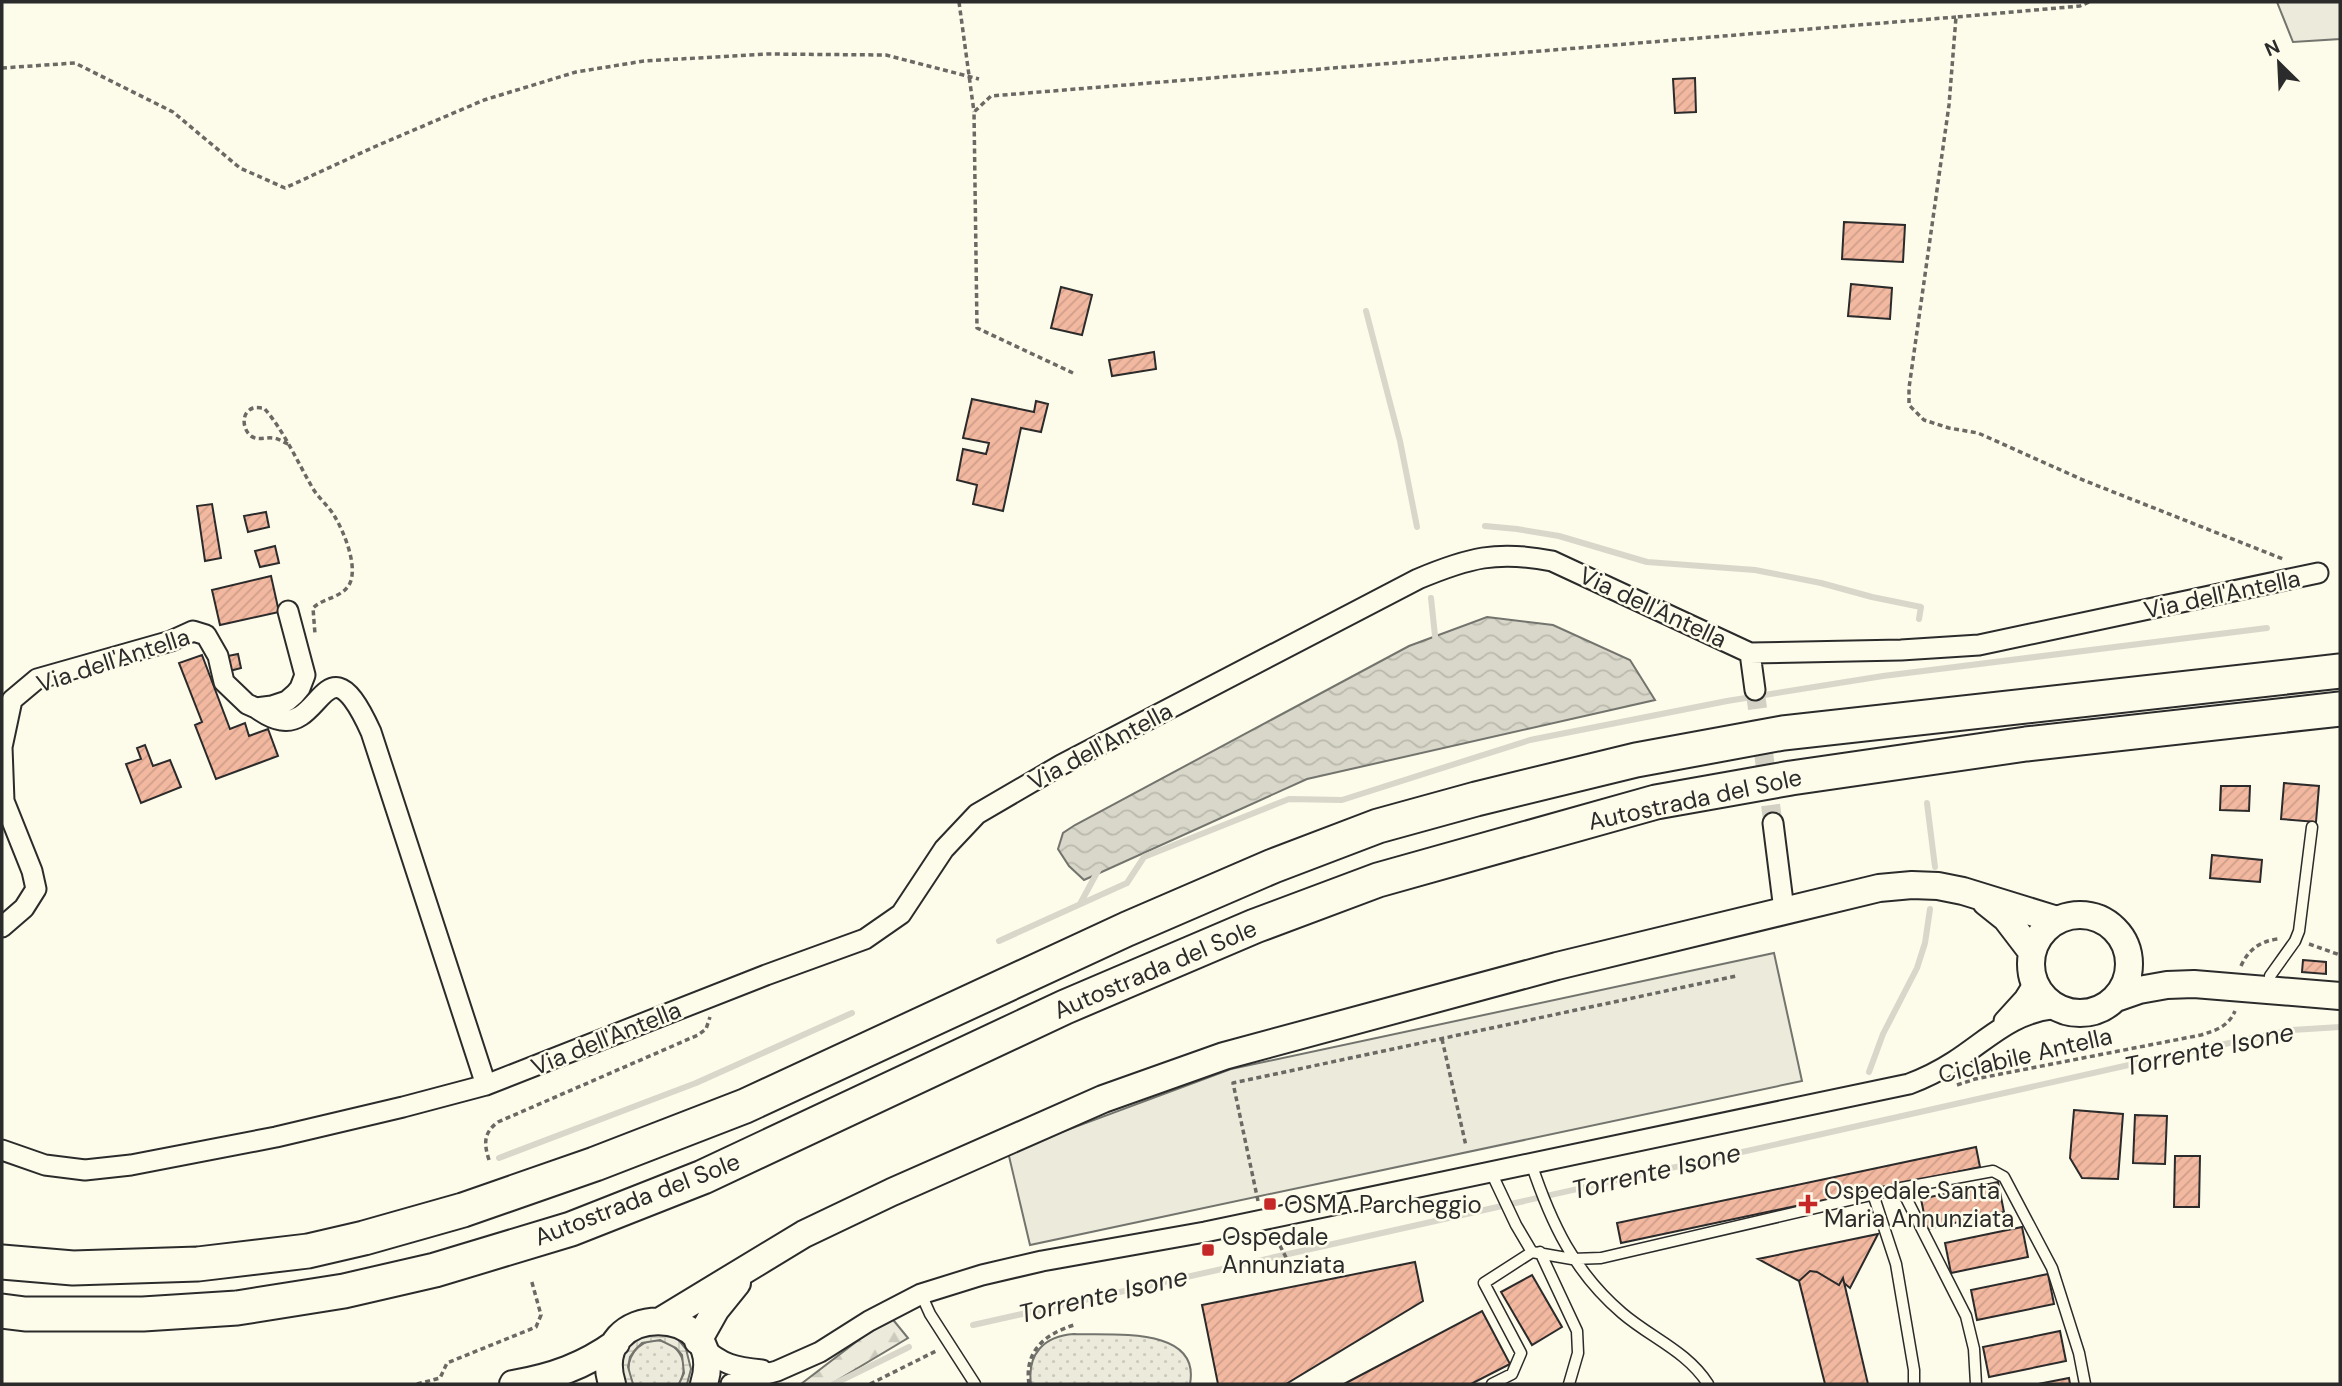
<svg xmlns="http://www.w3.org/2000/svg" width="2342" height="1386" font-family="'DM Sans',sans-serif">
<defs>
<pattern id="grass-dots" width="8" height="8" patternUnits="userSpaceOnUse" patternTransform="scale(1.75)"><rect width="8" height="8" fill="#ecebdb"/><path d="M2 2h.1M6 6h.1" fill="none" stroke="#cbcabc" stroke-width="1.8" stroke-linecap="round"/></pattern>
<pattern id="forest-firs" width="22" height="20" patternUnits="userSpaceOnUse" patternTransform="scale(1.75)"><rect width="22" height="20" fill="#ecebdb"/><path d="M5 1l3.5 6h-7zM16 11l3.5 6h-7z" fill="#cbcabc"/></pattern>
<pattern id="plaza-grid" width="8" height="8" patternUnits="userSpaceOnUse" patternTransform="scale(1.75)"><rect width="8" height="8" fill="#eceadb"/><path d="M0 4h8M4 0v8" fill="none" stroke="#cbc9bc"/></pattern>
<pattern id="water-waves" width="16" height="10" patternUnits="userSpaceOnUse" patternTransform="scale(1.75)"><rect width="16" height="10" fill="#d8d7c9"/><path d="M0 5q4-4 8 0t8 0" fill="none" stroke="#bab9ad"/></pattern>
<pattern id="building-hatch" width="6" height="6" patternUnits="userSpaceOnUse" patternTransform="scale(1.75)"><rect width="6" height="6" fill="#f2b8a0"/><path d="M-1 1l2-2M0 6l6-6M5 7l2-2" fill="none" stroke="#d09e8a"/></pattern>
</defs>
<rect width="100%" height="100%" fill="#fdfbea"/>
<path fill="url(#grass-dots)" stroke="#74746e" stroke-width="2" d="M 1074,1334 C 1110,1336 1201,1325 1190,1384 L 1031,1384 C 1027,1354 1044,1336 1074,1334 Z
M 651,1340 C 676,1339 692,1361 679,1384 L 633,1384 C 623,1365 631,1347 651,1340 Z"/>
<path fill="url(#forest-firs)" stroke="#74746e" stroke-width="2" d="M 890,1316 L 908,1338 L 831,1384 L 801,1384 Z"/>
<path fill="#ecebdb" stroke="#74746e" stroke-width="2" d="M 2277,2 L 2340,2 L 2340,39 L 2293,42 Z"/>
<path fill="#eceadb" stroke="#74746e" stroke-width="2" d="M 1774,953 L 1802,1081 L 1030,1245 L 1008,1152 L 1231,1069 Z"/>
<path fill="url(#plaza-grid)" stroke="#74746e" stroke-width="2" d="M 656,1331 L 677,1338 L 686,1349 L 691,1369 L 687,1384 L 679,1384 L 684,1373 L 682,1355 L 676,1348 L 660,1340 L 642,1343 L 635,1350 L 630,1357 L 628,1367 L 633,1384 L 625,1384 L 620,1360 L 634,1338 Z"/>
<path fill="url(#water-waves)" stroke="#74746e" stroke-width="2" d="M 1487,617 L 1553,625 L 1630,660 L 1655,700 L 1307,779 L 1084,880 L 1069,866 L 1058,849 L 1063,833 L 1075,825 L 1409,646 Z"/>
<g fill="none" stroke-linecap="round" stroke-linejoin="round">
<path stroke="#d8d7c9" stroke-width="6" d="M 1366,311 L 1400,441 L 1417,527
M 1485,526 L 1517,529 L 1559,536 L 1647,562 L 1755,570 L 1821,583 L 1872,597 L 1921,607 L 1919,619
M 1431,598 L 1436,645
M 1927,803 L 1935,867
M 1080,904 L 1100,867
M 999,941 L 1127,883 L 1144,857 L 1289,799 L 1342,800 L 1530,740 L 1727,701 L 1883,676 L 2267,628
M 1869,1072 L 1883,1034 L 1917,968 L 1925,943 L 1930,909
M 499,1158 L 696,1083 L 852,1013
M 973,1325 L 2191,1051 L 2292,1030 L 2340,1027
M 834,1384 L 909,1347"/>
</g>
<path fill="url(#building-hatch)" stroke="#2b2b2b" stroke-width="2" d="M 1695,78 L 1696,112 L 1675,113 L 1673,79 Z
M 1844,222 L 1905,225 L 1903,262 L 1842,259 Z
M 1851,284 L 1892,288 L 1890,319 L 1848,316 Z
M 1061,287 L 1092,295 L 1082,335 L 1051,328 Z
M 1154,352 L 1156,369 L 1112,376 L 1109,360 Z
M 972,399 L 1034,412 L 1036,401 L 1048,404 L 1041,432 L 1021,428 L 1003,511 L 973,504 L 977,485 L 957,480 L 963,449 L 986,454 L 989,443 L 963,438 Z
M 212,504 L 221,558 L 205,561 L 197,506 Z
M 266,512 L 269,527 L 248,532 L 244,516 Z
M 275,546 L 279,563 L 260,567 L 255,551 Z
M 271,576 L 279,612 L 220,625 L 212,590 Z
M 238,654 L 241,668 L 226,672 L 223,657 Z
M 202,655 L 230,729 L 245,723 L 249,736 L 268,729 L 278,756 L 216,779 L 195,725 L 202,722 L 179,663 Z
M 145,745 L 153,766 L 170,760 L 181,787 L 141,803 L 126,764 L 141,759 L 137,748 Z
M 2284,783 L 2319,786 L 2316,822 L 2281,819 Z
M 2221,786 L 2250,786 L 2249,811 L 2220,810 Z
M 2212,855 L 2262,860 L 2260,882 L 2210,878 Z
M 2303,960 L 2326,962 L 2326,974 L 2302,972 Z
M 2074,1110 L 2123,1114 L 2118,1179 L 2082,1178 L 2070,1158 Z
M 2135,1115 L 2167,1116 L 2165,1164 L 2133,1163 Z
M 1976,1147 L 1980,1167 L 1621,1243 L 1617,1223 Z
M 2175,1156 L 2200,1156 L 2199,1207 L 2174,1207 Z
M 1998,1182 L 2004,1212 L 1927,1229 L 1921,1199 Z
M 2022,1227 L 2028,1257 L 1951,1273 L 1945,1243 Z
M 1878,1234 L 1850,1288 L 1844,1283 L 1843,1278 L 1839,1285 L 1817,1272 L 1810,1271 L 1799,1281 L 1758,1259 Z
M 1415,1262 L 1423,1301 L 1286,1384 L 1218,1384 L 1202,1305 Z
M 1810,1271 L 1817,1272 L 1839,1285 L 1843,1278 L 1868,1384 L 1825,1384 L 1799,1281 Z
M 2048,1274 L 2054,1304 L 1977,1320 L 1971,1290 Z
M 1532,1275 L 1562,1327 L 1532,1345 L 1501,1292 Z
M 1482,1311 L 1510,1364 L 1471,1384 L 1344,1384 Z
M 2060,1331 L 2066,1361 L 1989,1377 L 1983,1347 Z
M 2069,1378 L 2070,1384 L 2038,1384 Z"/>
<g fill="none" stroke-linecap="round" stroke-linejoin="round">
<path stroke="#d3d1c4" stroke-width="19" stroke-dasharray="19 10" stroke-linecap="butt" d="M 1755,690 L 1773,823"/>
<g stroke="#2b2b2b" stroke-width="13">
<path id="lane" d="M 2270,989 L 2270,976 L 2295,941 L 2299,931 L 2312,827
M 1531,1163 C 1551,1223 1574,1272 1622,1313 C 1651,1338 1687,1351 1708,1384
M 1491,1172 L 1516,1225 L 1532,1252 L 1572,1259 L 1601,1258 L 1901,1188 L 1993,1171 L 2004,1177 L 2052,1268 L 2079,1353 L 2085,1384
M 1901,1188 L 1966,1316 L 1974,1349 L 1976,1384
M 1873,1194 L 1896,1264 L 1914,1370 L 1914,1384
M 1540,1252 L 1577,1331 L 1578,1353 L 1569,1384
M 921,1294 L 930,1314 L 975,1384
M 1492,1384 L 1512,1374 L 1521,1353 L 1484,1283 L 1532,1252"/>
</g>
<g stroke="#2b2b2b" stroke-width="23">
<path id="street" d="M 1750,653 L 1755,690
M 256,708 C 263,713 272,719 281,720 C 322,728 327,635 371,732 L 486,1085
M 1773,823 L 1784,910
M 2,927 L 24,908 L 36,889 L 32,871 L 4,801 L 2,747 L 12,700 L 37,679 L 171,641 L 193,631 L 206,635 L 218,656 L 224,682 L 247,704 L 256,708 L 272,706 L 287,701 L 295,694 L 300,688 L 305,675 L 288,611
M 2004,1021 L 2024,999 L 2034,983
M 2,1150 L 45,1165 L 85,1170 L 131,1165 L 276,1137 L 403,1107 L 486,1085 L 766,975 L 865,939 L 901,914 L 944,849 L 977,814 L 1061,765 L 1418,579 C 1468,558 1497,550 1552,561 L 1750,653 L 1901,650 L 1979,645 L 2318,573
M 701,1346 C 724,1365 733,1367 762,1370
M 731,1384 L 777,1371 L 820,1352 L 869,1321 L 921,1294 L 982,1275 L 1042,1261 L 1205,1232 L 1909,1084 C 1925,1078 1939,1071 1953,1062 C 1990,1038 2011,1013 2057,1008"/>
</g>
<g stroke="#2b2b2b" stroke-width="30">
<path id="secondary" d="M 1986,902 L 2006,918 L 2032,952
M2031 964a49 49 0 1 1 98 0a49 49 0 1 1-98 0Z
M 2116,998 L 2139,990 L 2167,985 L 2194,984 L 2340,996
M 662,1320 L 804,1234 L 892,1192 L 1103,1099 L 1224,1056 L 1557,966 L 1879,888 L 1912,885 L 1938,886 L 1963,891 L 2057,920
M 698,1341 L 716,1309 L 737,1283
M 513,1384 C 553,1377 584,1366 616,1343
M 612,1384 C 586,1301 730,1300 704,1384"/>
</g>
<g stroke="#2b2b2b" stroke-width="37">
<path id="highway" d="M 2,1262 L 73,1268 L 198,1264 L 308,1251 L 364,1238 L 463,1210 L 595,1164 L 745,1106 L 1127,929 L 1273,866 L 1378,826 L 1476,799 L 1636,760 L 1783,733 L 2340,671
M 2,1311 L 25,1314 L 143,1314 L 237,1308 L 344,1291 L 435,1270 L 571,1229 L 703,1177 L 1065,1007 L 1255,926 L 1378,880 L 1656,802 L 1791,778 L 2026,744 L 2340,709"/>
</g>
<path stroke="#6a6964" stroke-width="3.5" stroke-dasharray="5 3.5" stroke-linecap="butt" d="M 959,2 L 974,112
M 2089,2 L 2080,6 L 1956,17 L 1949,105 L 1909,388 L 1909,405 L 1924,420 L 1949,428 L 1978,433 L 2083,480 L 2283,559
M 2,68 L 75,63 L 173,112 L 240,168 L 285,188 L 374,147 L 484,100 L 576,72 L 644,61 L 768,54 L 886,55 L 979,79
M 1073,373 L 977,328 L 974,112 L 991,96 L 1956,17
M 288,444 C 283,442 278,438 273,438 C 265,437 258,441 251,436 C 243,430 240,413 253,408 C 256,407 260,408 264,408 C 284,431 297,461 312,487 C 318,498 329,506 335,517 C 344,532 359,568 349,585 C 341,598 323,598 313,608 L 315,634
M 2309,944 L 2340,955
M 2241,966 C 2248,950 2260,941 2278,939
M 1442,1039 L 1466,1146
M 1957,1085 L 1975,1079 L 2201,1035 C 2216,1030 2228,1027 2235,1011
M 489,1160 C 484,1144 483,1133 498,1122 L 698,1035 L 706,1029 L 710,1017
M 1258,1201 L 1233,1083 L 1736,976
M 1276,1238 L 1291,1267
M 417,1384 L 440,1378 L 447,1363 L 536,1327 L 541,1315 L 531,1279
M 870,1384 L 938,1350
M 1029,1384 C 1024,1351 1045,1334 1074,1325"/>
<use href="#lane" stroke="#fdfbea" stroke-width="10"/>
<use href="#street" stroke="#fdfbea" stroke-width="19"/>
<use href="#secondary" stroke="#fdfbea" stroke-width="26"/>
<use href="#highway" stroke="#fdfbea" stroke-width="33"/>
</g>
<g fill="#c62828" stroke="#fdfbea" stroke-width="2.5">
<rect x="1263" y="1197" width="14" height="14" rx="3.5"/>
<path d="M1804.5 1193.5h7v7h7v7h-7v7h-7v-7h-7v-7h7z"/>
<rect x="1201" y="1243" width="14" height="14" rx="3.5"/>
</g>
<g text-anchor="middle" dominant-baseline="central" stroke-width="5" stroke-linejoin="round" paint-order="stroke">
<g font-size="24" fill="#2b2b2b" stroke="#fdfbea">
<text transform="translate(2222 594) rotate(-12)">Via dell'Antella</text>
<text transform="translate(1653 607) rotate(25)">Via dell'Antella</text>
<text transform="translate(113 660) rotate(-18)">Via dell'Antella</text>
<text transform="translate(1100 746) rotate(-28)">Via dell'Antella</text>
<text transform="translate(1695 799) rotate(-12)">Autostrada del Sole</text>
<text transform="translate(1155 969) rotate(-23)">Autostrada del Sole</text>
<text transform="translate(606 1038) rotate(-22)">Via dell'Antella</text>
<text transform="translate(2025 1055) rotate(-13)">Ciclabile Antella</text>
<text transform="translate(637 1199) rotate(-21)">Autostrada del Sole</text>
</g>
<g font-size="24" fill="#2b2b2b" stroke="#fdfbea" text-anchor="start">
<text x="1824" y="1190">Ospedale Santa<tspan x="1824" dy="28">Maria Annunziata</tspan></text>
<text x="1284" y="1204">OSMA Parcheggio</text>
<text x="1222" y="1236">Ospedale<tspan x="1222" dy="28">Annunziata</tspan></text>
</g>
<g font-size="26" font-style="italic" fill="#2b2b2b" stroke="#fdfbea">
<text transform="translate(2209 1049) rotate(-12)">Torrente Isone</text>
<text transform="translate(1656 1171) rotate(-13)">Torrente Isone</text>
<text transform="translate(1103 1295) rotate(-13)">Torrente Isone</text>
</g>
</g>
<rect width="2342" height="1386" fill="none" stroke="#2b2b2b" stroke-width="7"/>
<g transform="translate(2279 63) rotate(336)" stroke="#fdfbea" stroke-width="5" paint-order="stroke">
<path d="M0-5L12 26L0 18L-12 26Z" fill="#2b2b2b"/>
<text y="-10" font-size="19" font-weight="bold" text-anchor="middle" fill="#2b2b2b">N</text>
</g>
</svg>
